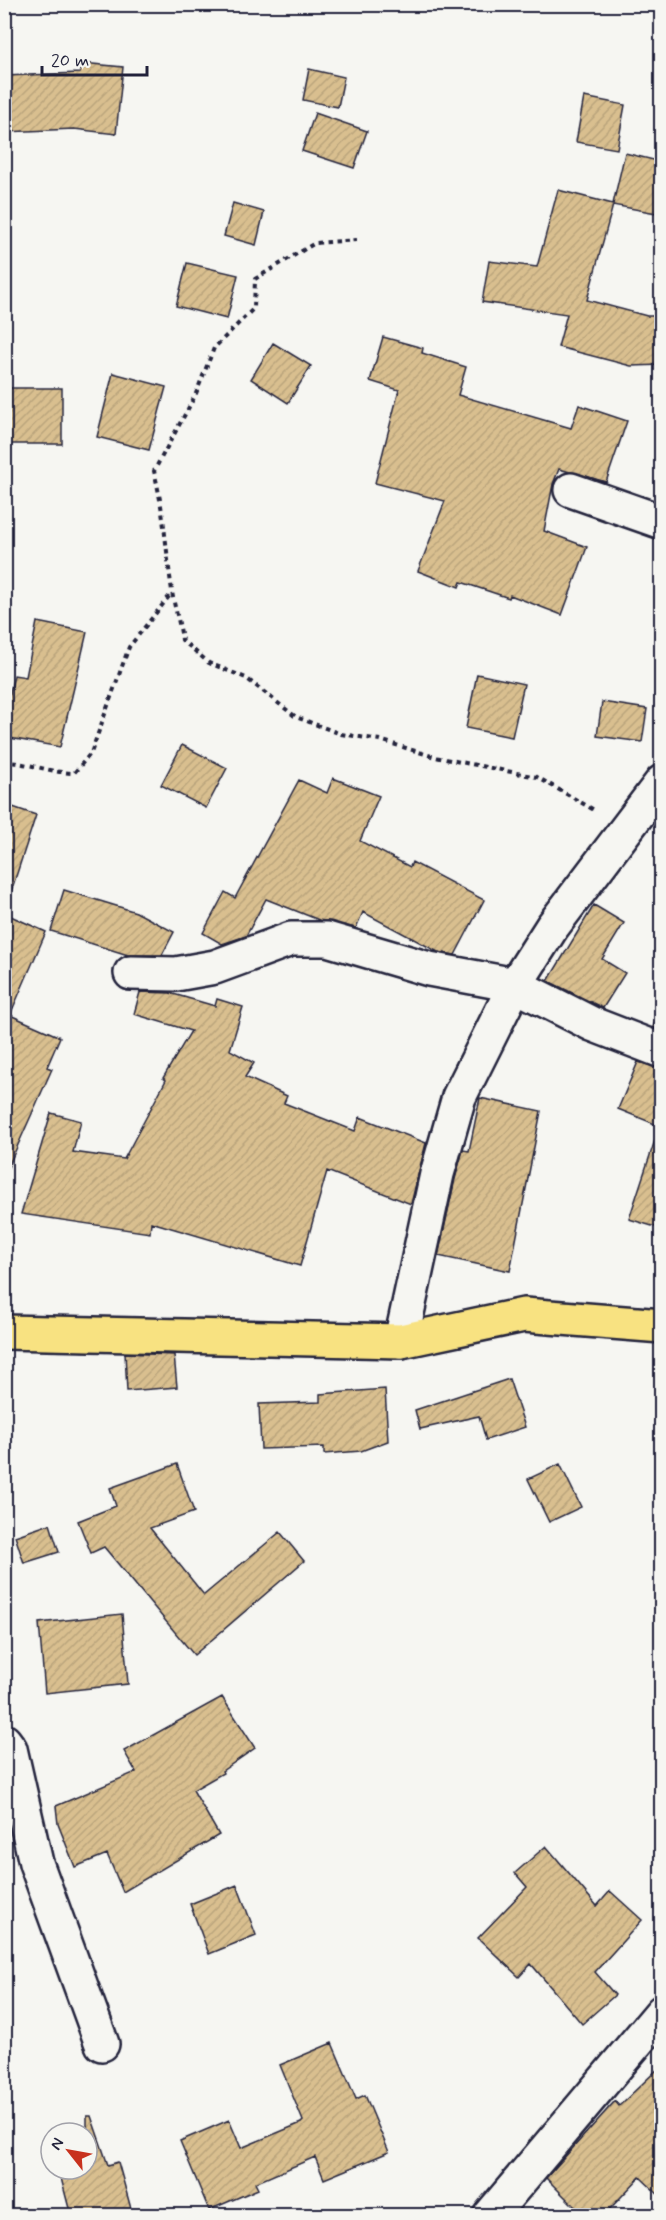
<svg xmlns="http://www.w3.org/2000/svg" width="666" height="2220" font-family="Mynerve,sans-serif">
<defs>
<pattern id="building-hatch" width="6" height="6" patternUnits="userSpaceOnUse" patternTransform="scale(1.5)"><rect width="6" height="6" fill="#d9bf8f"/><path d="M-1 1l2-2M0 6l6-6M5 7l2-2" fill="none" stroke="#baa47c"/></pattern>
</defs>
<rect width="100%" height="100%" fill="#f6f6f2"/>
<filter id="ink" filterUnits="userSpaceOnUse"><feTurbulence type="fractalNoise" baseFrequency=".0167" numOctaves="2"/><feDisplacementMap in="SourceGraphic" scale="12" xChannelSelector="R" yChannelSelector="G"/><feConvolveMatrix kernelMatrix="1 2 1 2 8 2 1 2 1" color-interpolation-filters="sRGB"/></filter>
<g filter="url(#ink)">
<path fill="url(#building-hatch)" stroke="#22223b" stroke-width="1.5" d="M 82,63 L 123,67 L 116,134 L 74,129 L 4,132 L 4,76 L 80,73 Z
M 309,69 L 344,77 L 338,107 L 303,100 Z
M 584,97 L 625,105 L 617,149 L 576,142 Z
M 315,113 L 367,131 L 354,168 L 302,151 Z
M 625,153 L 662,162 L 662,214 L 613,205 L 587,300 L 647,316 L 662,316 L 662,365 L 631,366 L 558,347 L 567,314 L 482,302 L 489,261 L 537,267 L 558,190 L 613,204 Z
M 233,203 L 264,212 L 256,245 L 224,236 Z
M 187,263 L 238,275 L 227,319 L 176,306 Z
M 383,337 L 423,348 L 422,353 L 466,367 L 458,395 L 571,428 L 579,405 L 627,421 L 606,482 L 559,469 L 553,484 L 544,531 L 587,547 L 562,615 L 510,595 L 509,598 L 461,582 L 459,587 L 418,571 L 445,501 L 375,483 L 399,390 L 370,381 Z
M 273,343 L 311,366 L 288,403 L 251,379 Z
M 113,373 L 166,387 L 149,450 L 97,437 Z
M 7,388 L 62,388 L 62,444 L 7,444 Z
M 37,622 L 87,632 L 60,747 L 4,737 L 4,719 L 14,675 L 26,677 Z
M 477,674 L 524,684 L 512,737 L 466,728 Z
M 602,702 L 647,709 L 642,742 L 597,736 Z
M 182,745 L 227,768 L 206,808 L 161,785 Z
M 333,778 L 379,796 L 360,841 L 410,867 L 412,862 L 484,900 L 455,955 L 438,952 L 363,912 L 356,928 L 319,920 L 266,899 L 246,936 L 222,944 L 203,933 L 225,892 L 235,898 L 299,780 L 327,793 Z
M 4,804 L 36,815 L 10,895 L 4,894 Z
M 64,890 L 136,912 L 174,932 L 162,955 L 128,955 L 51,931 Z
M 594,905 L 624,923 L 602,959 L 625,973 L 603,1008 L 548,981 Z
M 4,913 L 46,932 L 10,1015 L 60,1037 L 47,1067 L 52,1069 L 4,1176 Z
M 140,992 L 170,993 L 215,1006 L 217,999 L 243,1007 L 230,1050 L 254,1063 L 245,1077 L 287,1096 L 284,1103 L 355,1131 L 360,1117 L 426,1143 L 411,1204 L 327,1171 L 300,1266 L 151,1222 L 150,1233 L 21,1214 L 51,1113 L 81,1121 L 73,1152 L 124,1159 L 166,1080 L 163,1078 L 191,1031 L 134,1014 Z
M 661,1006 L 662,1006 L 662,1031 L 653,1027 Z
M 638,1062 L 662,1069 L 662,1127 L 618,1109 Z
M 480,1098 L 541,1111 L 510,1271 L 438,1256 L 455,1179 L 463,1150 L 469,1151 Z
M 656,1137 L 662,1138 L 662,1229 L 629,1219 Z
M 125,1353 L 174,1355 L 177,1387 L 127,1391 Z
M 509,1379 L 525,1427 L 486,1440 L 479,1416 L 420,1429 L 415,1410 Z
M 385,1389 L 388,1441 L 361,1451 L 324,1454 L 324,1447 L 261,1449 L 259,1404 L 320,1402 L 320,1394 Z
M 177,1464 L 194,1512 L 150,1528 L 204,1595 L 280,1532 L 304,1561 L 194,1655 L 104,1547 L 91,1553 L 78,1521 L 116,1506 L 110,1488 Z
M 560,1464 L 581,1507 L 549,1522 L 528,1479 Z
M 50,1524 L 59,1552 L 24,1563 L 15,1536 Z
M 122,1614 L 128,1684 L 45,1693 L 39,1623 Z
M 222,1697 L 255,1748 L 222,1771 L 223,1773 L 193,1790 L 219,1835 L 123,1892 L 107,1854 L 75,1867 L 58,1824 L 56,1806 L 136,1772 L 124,1751 Z
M 546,1846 L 597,1906 L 610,1891 L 642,1920 L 595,1972 L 615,1995 L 582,2024 L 531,1964 L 519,1977 L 478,1938 L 527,1887 L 515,1873 Z
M 237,1885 L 256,1935 L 209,1954 L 190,1904 Z
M 332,2043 L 356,2099 L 365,2095 L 389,2152 L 324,2179 L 315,2157 L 255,2183 L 258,2189 L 209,2210 L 180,2141 L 229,2120 L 241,2148 L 301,2123 L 303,2121 L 280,2065 Z
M 662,2065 L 662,2198 L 640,2177 L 603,2216 L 584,2216 L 546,2178 L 615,2101 L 619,2106 Z
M 87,2116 L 91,2116 L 108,2165 L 118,2162 L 133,2216 L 71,2216 L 61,2178 L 87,2171 Z"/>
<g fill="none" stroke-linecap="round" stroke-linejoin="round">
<g stroke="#22223b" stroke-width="38">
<path id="minor" d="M 571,490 L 662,522
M 131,973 L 176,974 L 215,967 L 291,939 L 327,939 L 429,969 L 515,985 L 592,1024 L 662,1051
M 401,1341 L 437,1174 L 459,1097 L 515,985 L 552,927 L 662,782
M 4,1741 L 10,1749 L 36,1863 L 102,2044
M 490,2216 L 662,2012"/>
</g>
<g stroke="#22223b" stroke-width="38">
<path id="major" d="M 4,1332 L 401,1341 L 524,1315 L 662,1326"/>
</g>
<path stroke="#22223b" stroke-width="4" stroke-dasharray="4.5 4.5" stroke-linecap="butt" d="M 357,240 L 315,243 L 255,279 L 254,308 L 214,348 L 195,396 L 154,471 C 164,511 166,550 172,591 C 174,607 180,623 182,640 L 209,663 L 246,678 L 296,717 L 341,734 L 380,740 L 435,757 L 537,777 L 596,811
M 4,762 C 28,762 50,773 74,773 L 91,753 L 129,647 L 171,594"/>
<use href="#minor" stroke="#f6f6f2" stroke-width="33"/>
<use href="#major" stroke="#f8e281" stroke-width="33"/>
</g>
</g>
<rect width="666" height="2220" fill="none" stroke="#f6f6f2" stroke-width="24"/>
<rect x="12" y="12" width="642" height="2196" fill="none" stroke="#22223b" stroke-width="2" filter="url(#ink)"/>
<g transform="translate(69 2151) rotate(301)"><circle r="28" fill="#f6f6f2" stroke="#a1a1a9" stroke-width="1.5"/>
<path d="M0-4.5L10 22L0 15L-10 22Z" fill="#c8321e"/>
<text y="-9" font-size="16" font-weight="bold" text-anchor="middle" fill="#22223b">N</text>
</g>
<path d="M42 66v9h105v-9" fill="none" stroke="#22223b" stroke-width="3"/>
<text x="51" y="66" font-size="18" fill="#22223b" stroke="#f6f6f2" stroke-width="4.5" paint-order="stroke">20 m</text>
</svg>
